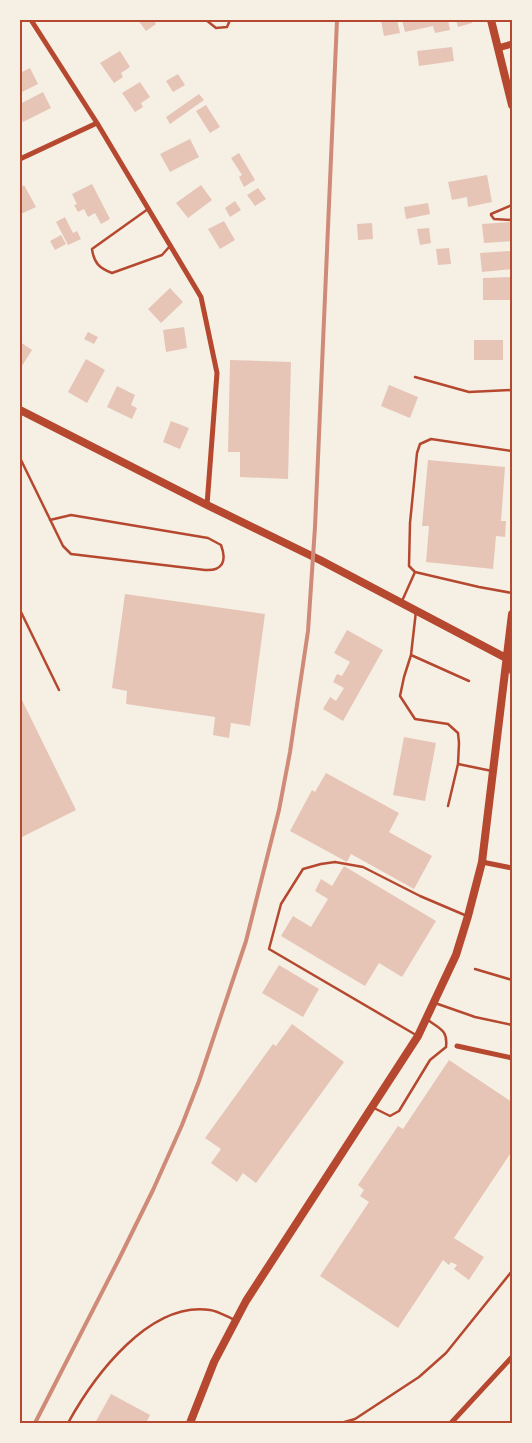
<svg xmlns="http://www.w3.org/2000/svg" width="532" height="1443" font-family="'DM Sans',sans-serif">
<rect width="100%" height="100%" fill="#f6efe4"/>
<path fill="#e6c5b7" d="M 138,20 L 153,20 L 156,24 L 146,31 Z
M 381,20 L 397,20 L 400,33 L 384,36 Z
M 402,20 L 448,20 L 450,30 L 435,33 L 433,26 L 405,32 Z
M 456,20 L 472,20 L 472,23 L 458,27 Z
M 452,47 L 454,61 L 419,66 L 417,51 Z
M 120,51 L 130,67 L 121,73 L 123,77 L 114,83 L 100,63 Z
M 30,68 L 38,84 L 20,93 L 20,73 Z
M 178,74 L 185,85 L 173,92 L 166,81 Z
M 140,82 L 150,97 L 141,103 L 143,107 L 135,112 L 122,93 Z
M 43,92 L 51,108 L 23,122 L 20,115 L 20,104 Z
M 199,94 L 204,100 L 170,124 L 166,117 Z
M 206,105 L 220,127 L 210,133 L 196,111 Z
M 190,139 L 199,157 L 170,172 L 160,154 Z
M 239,153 L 255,180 L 244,187 L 239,177 L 242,175 L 231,158 Z
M 487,175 L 492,202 L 468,207 L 467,197 L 452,200 L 448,182 Z
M 92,184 L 110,219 L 101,224 L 95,213 L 88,217 L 84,209 L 78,212 L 74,205 L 77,204 L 72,194 Z
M 24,185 L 36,207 L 21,214 L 20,212 L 20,188 Z
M 201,185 L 212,200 L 188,218 L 176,203 Z
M 258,188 L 266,199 L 255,206 L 247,195 Z
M 235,201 L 241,210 L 230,217 L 225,208 Z
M 428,203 L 430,214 L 406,219 L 404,207 Z
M 65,217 L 73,233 L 77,231 L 81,239 L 68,245 L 56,222 Z
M 224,221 L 235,240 L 220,249 L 208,229 Z
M 510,222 L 512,241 L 484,243 L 482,224 Z
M 372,223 L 373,239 L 358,240 L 357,224 Z
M 429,228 L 431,243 L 420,245 L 417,229 Z
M 61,235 L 66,244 L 55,250 L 50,241 Z
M 449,248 L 451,264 L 438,265 L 436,249 Z
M 511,251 L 512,269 L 482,272 L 480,253 Z
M 512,277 L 512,300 L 483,300 L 483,278 Z
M 170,288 L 183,302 L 161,323 L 148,309 Z
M 184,327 L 187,348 L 166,352 L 163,330 Z
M 88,332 L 98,337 L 94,344 L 84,339 Z
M 474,340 L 503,340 L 503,360 L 474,360 Z
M 20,342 L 32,350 L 20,369 Z
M 86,359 L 105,370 L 87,403 L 68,392 Z
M 230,360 L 291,362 L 288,479 L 240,477 L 240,452 L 228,452 Z
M 389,385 L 418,397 L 410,418 L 381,406 Z
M 117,386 L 135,395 L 131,405 L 137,408 L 132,419 L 107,407 Z
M 171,421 L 189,428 L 180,449 L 163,442 Z
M 428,460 L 505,467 L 501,521 L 506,521 L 505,537 L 496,536 L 493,569 L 426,562 L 429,526 L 422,526 Z
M 125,594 L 265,614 L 250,726 L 231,723 L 229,738 L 213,735 L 215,717 L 126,704 L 127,691 L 112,688 Z
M 347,630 L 383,650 L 343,721 L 323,709 L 330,697 L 336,701 L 344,688 L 333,682 L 337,674 L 342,676 L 350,662 L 334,653 Z
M 20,696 L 76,810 L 20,838 Z
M 404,737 L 436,743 L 425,801 L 393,795 Z
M 326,773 L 399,813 L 389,832 L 432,856 L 414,889 L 351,854 L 347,862 L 290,831 L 312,790 L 315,792 Z
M 344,866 L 436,921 L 402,977 L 379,963 L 365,986 L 281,936 L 293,916 L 311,927 L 328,899 L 315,891 L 321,879 L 332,886 Z
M 279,965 L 319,989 L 303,1017 L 262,993 Z
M 292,1024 L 344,1062 L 256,1183 L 243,1173 L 237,1182 L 211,1163 L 221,1149 L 205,1138 L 273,1044 L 276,1046 Z
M 449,1060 L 512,1102 L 512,1151 L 454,1238 L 484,1257 L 469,1280 L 454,1269 L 457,1265 L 451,1262 L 449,1265 L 443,1260 L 398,1328 L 320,1276 L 369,1202 L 360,1196 L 364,1190 L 358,1185 L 398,1126 L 403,1129 Z
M 111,1394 L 150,1415 L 146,1423 L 95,1423 Z"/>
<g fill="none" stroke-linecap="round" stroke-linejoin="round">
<path stroke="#b5482f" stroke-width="2.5" d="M 206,20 L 216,28 L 227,27 L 230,20
M 512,205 L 491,214 L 491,215 L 494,219 L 512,220
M 148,209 L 92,249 C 94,263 99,268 112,273 L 162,255 L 170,246
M 415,377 L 469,392 L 512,390
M 512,451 L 431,439 L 420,444 L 417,453 L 410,523 L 409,566 L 415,572 L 479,587 L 512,593
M 20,458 L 63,546 L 71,554 L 205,570 C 223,571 227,561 221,545 L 208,538 L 71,515 L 50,520
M 402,601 L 415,572
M 20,610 L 59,690
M 416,611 L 411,655 L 404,677 L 400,696 L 415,719 L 448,724 L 458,733 L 459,743 L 458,764 L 492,771
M 411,655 L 469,681
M 448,806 L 458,764
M 475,969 L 512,980
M 435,1003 L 475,1017 L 512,1025
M 416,1035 L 269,949 L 281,904 L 303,869 L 321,864 L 335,862 L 363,867 L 420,896 L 467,916
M 374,1108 L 390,1116 L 399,1111 L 430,1060 L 446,1047 C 448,1030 440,1029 428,1020
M 68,1423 C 94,1376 149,1301 210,1310 C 218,1311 227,1317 235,1320
M 341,1423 L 355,1419 L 419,1377 L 446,1353 L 512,1271"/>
<path stroke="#b5482f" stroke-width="5" d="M 31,20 L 97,123 L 201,297 L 217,373 L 207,505
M 20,159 L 97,123
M 507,661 L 512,673
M 482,862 L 512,868
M 457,1046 L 512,1058
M 451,1423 L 512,1357"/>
<path stroke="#b5482f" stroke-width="7" d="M 498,48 L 512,44"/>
<path stroke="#b5482f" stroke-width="8" d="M 491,20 L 512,105
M 20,410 L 207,505 L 320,560 L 506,658
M 190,1423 L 214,1362 L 246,1301 L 418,1036 L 456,955 L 468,916 L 482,862 L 512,614"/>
<path stroke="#cf8b77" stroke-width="4" d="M 35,1423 L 119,1259 L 153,1190 L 182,1125 L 199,1081 L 246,941 L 279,810 L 290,752 L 308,631 L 315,527 L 337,20"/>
</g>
<rect width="532" height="1443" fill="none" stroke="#f6efe4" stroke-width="42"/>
<rect x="21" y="21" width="490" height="1401" fill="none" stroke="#b5482f" stroke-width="2"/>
</svg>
